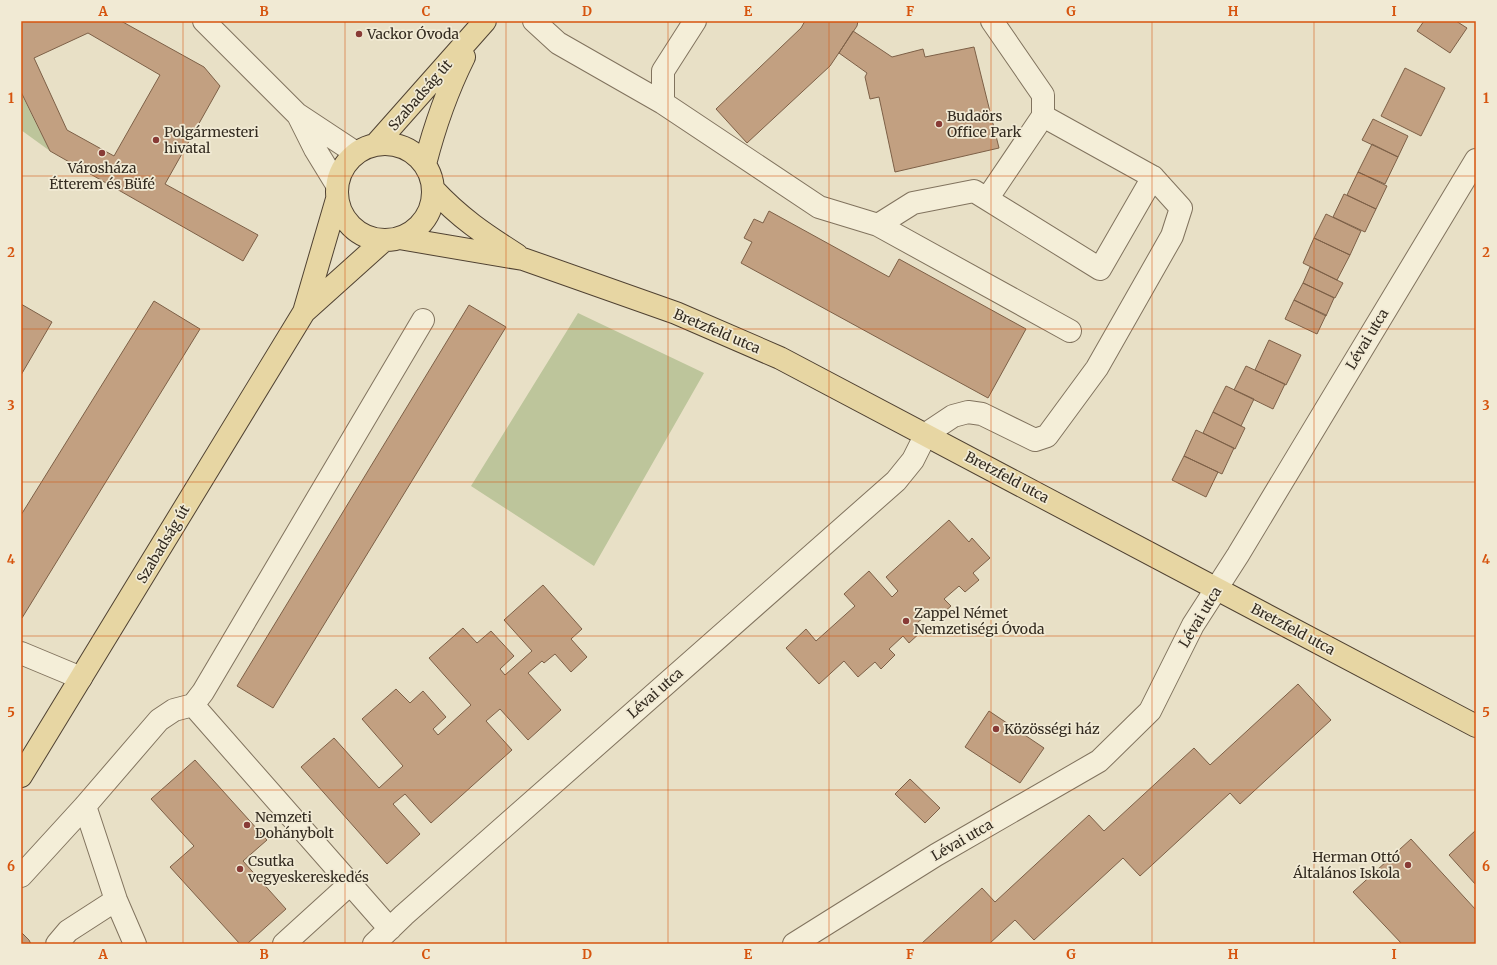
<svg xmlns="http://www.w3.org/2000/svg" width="1497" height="965" font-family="Merriweather,serif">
<rect width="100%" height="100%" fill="#e8e0c6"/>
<path fill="#bdc59b" d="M 21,92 L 21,93 L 50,151 L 21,130 Z
M 578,313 L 704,373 L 594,566 L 471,486 Z"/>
<path fill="#c2a081" stroke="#7d6047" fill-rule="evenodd" d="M 21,21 L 121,21 L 204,67 L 220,86 L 165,184 L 258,235 L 243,261 L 50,151 L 21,92 ZM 88,33 L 160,75 L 114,156 L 67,130 L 34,58 Z
M 805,21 L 858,21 L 857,26 L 830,66 L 747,143 L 716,109 L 801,28 Z
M 1424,21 L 1456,21 L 1467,28 L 1450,53 L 1417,31 Z
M 853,31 L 892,57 L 923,49 L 925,57 L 974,47 L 999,148 L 895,172 L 879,97 L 870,99 L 865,77 L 867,73 L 839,53 Z
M 1405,68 L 1445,88 L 1421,136 L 1381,116 Z
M 1373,119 L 1408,136 L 1398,157 L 1362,140 Z
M 1372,144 L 1398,157 L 1385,184 L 1358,172 Z
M 1358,172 L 1387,186 L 1376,209 L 1347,195 Z
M 1344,194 L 1376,209 L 1365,232 L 1333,217 Z
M 769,211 L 889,277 L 899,259 L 1026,329 L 988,398 L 741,263 L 752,242 L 744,238 L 754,219 L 763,223 Z
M 1326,214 L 1361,231 L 1350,255 L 1314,238 Z
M 1314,238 L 1350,255 L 1337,280 L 1303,263 Z
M 1310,267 L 1343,283 L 1335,298 L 1303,283 Z
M 1303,283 L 1334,298 L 1326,316 L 1294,300 Z
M 1294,300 L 1326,315 L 1317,334 L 1285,319 Z
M 154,301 L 200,329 L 22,618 L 21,515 Z
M 21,304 L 52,322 L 21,375 Z
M 469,305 L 506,327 L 273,708 L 237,686 Z
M 1269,340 L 1301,355 L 1286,385 L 1255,370 Z
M 1246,366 L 1285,384 L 1273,409 L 1234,390 Z
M 1226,386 L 1254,399 L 1241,426 L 1213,412 Z
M 1213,412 L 1245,428 L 1235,449 L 1203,433 Z
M 1196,430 L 1234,448 L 1222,474 L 1184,456 Z
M 1184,456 L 1218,472 L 1206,497 L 1172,480 Z
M 949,520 L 969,542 L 972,538 L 990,558 L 973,573 L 979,580 L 965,592 L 959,586 L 944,599 L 951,606 L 937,618 L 931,611 L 917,623 L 923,630 L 909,643 L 903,636 L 889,649 L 895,655 L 881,669 L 875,662 L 858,677 L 844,661 L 819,684 L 786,648 L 806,629 L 816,641 L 855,606 L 844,594 L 869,571 L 892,597 L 898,591 L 886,577 Z
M 543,585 L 582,629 L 571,639 L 587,657 L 571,672 L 555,654 L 544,663 L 542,661 L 528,673 L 561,710 L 528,740 L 500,709 L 486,721 L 512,750 L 431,823 L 405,794 L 393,804 L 420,834 L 387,864 L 301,767 L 334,738 L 379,788 L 403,766 L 362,719 L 396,689 L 410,703 L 423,691 L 446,717 L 433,729 L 438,735 L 471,705 L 429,658 L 463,628 L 477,643 L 491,631 L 514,656 L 500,669 L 505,675 L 532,651 L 504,620 Z
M 1298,684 L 1331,720 L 1240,804 L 1230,793 L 1140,876 L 1123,858 L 1034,940 L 1015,920 L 989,944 L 921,944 L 982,888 L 995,902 L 1089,815 L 1104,831 L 1194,748 L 1210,765 Z
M 989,711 L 1044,748 L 1020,783 L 965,747 Z
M 195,760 L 267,840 L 243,861 L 286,909 L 247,944 L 240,944 L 170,867 L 194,846 L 151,799 Z
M 910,779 L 940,808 L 925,823 L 895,794 Z
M 1476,830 L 1476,885 L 1449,855 Z
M 1411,839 L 1476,910 L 1476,944 L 1402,944 L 1353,892 Z
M 21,932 L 29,940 L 31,944 L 21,944 Z"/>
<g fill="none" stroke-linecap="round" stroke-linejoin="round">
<g stroke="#81735e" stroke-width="24">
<path id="minor" d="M 204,21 L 297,114 L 356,153
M 534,21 L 558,43 L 663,103 L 819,207 L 878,225 L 1070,331
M 992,21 L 1043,95 L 1043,116
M 663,103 L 663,71 L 695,21
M 298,115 L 315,149 L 337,185
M 878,225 L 913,203 L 974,191 L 987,199 L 1100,269 L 1153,177 L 1043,116 L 987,199
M 21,653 L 81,678
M 193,705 L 390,929
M 85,806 L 116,900 L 135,944
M 21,876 L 85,806 L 159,720 L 174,710 L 193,705 L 203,692 L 423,320
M 57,944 L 68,931 L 116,900
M 284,944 L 350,884
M 374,944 L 404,915 L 896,481 L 913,460 L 926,434 L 953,416 L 968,412 L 982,414 L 1035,440 L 1047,436 L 1097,368 L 1172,236 L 1181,208 L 1153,177
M 794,944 L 936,855 L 1099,761 L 1150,711 L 1193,625 L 1238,555 L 1476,160"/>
</g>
<g stroke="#504232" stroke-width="24">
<path id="major" d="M337 192a48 48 0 1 1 96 0a48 48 0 1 1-96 0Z
M 376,144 L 485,21
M 425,164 C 435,125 446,93 464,57
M 433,189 C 460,218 484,234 517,255
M 399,238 L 523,259 L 676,313 L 780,358 L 1476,726
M 304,312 L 382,242
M 21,776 L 304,312 L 337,199"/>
</g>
<use href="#minor" stroke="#f4eed8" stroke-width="22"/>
<use href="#major" stroke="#e7d6a3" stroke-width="22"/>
</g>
<path fill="none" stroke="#d6540e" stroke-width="1" stroke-opacity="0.55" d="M 183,21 L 183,944M 345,21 L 345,944M 506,21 L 506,944M 668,21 L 668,944M 829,21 L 829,944M 991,21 L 991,944M 1152,21 L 1152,944M 1314,21 L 1314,944M 21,176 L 1476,176M 21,329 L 1476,329M 21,482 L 1476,482M 21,636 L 1476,636M 21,790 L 1476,790"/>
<g fill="#883b36" stroke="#f1ead4" stroke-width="1.5">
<circle cx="359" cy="34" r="4"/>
<circle cx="939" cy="124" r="4"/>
<circle cx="156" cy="140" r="4"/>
<circle cx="102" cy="153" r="4"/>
<circle cx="906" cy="621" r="4"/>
<circle cx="996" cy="729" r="4"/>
<circle cx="247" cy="825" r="4"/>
<circle cx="1408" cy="865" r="4"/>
<circle cx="240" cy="869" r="4"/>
</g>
<g text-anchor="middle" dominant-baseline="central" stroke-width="3.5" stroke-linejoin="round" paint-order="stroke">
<g font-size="14" fill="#332b20" stroke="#f1ead4" text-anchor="start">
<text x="367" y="34">Vackor Óvoda</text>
<text x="947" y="116">Budaörs<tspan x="947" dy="16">Office Park</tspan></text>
<text x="164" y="132">Polgármesteri<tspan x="164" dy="16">hivatal</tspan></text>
<text x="102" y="168" text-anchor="middle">Városháza<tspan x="102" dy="16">Étterem és Büfé</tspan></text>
<text x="914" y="613">Zappel Német<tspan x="914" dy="16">Nemzetiségi Óvoda</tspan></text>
<text x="1004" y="729">Közösségi ház</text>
<text x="255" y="817">Nemzeti<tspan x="255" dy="16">Dohánybolt</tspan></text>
<text x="1400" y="857" text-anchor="end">Herman Ottó<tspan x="1400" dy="16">Általános Iskola</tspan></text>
<text x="248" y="861">Csutka<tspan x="248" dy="16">vegyeskereskedés</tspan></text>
</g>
<g font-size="14" fill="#332b20" stroke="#f1ead4">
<text transform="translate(420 95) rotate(-49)">Szabadság út</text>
<text transform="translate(717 331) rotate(23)">Bretzfeld utca</text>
<text transform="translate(1367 339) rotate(-59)">Lévai utca</text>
<text transform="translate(1007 477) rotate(28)">Bretzfeld utca</text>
<text transform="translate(163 544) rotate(-59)">Szabadság út</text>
<text transform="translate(1200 617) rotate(-59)">Lévai utca</text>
<text transform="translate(1293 629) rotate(28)">Bretzfeld utca</text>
<text transform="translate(655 693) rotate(-41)">Lévai utca</text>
<text transform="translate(962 840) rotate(-30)">Lévai utca</text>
</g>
</g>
<rect width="1497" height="965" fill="none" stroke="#f1ead4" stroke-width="44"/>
<rect x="22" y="22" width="1453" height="921" fill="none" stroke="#d6540e" stroke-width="1.5"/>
<g font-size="13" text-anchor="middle" font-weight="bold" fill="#d6540e">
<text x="103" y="16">A</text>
<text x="264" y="16">B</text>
<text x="426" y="16">C</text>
<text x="587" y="16">D</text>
<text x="748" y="16">E</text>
<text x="910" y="16">F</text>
<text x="1071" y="16">G</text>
<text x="1233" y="16">H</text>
<text x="1394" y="16">I</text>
<text x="11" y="103">1</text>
<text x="1486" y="103">1</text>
<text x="11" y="257">2</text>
<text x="1486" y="257">2</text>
<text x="11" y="410">3</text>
<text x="1486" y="410">3</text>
<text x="11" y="564">4</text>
<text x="1486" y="564">4</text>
<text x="11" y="717">5</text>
<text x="1486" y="717">5</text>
<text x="11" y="871">6</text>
<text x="1486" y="871">6</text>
<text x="103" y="959">A</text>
<text x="264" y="959">B</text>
<text x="426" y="959">C</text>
<text x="587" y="959">D</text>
<text x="748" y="959">E</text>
<text x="910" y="959">F</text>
<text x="1071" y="959">G</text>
<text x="1233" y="959">H</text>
<text x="1394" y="959">I</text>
</g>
</svg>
